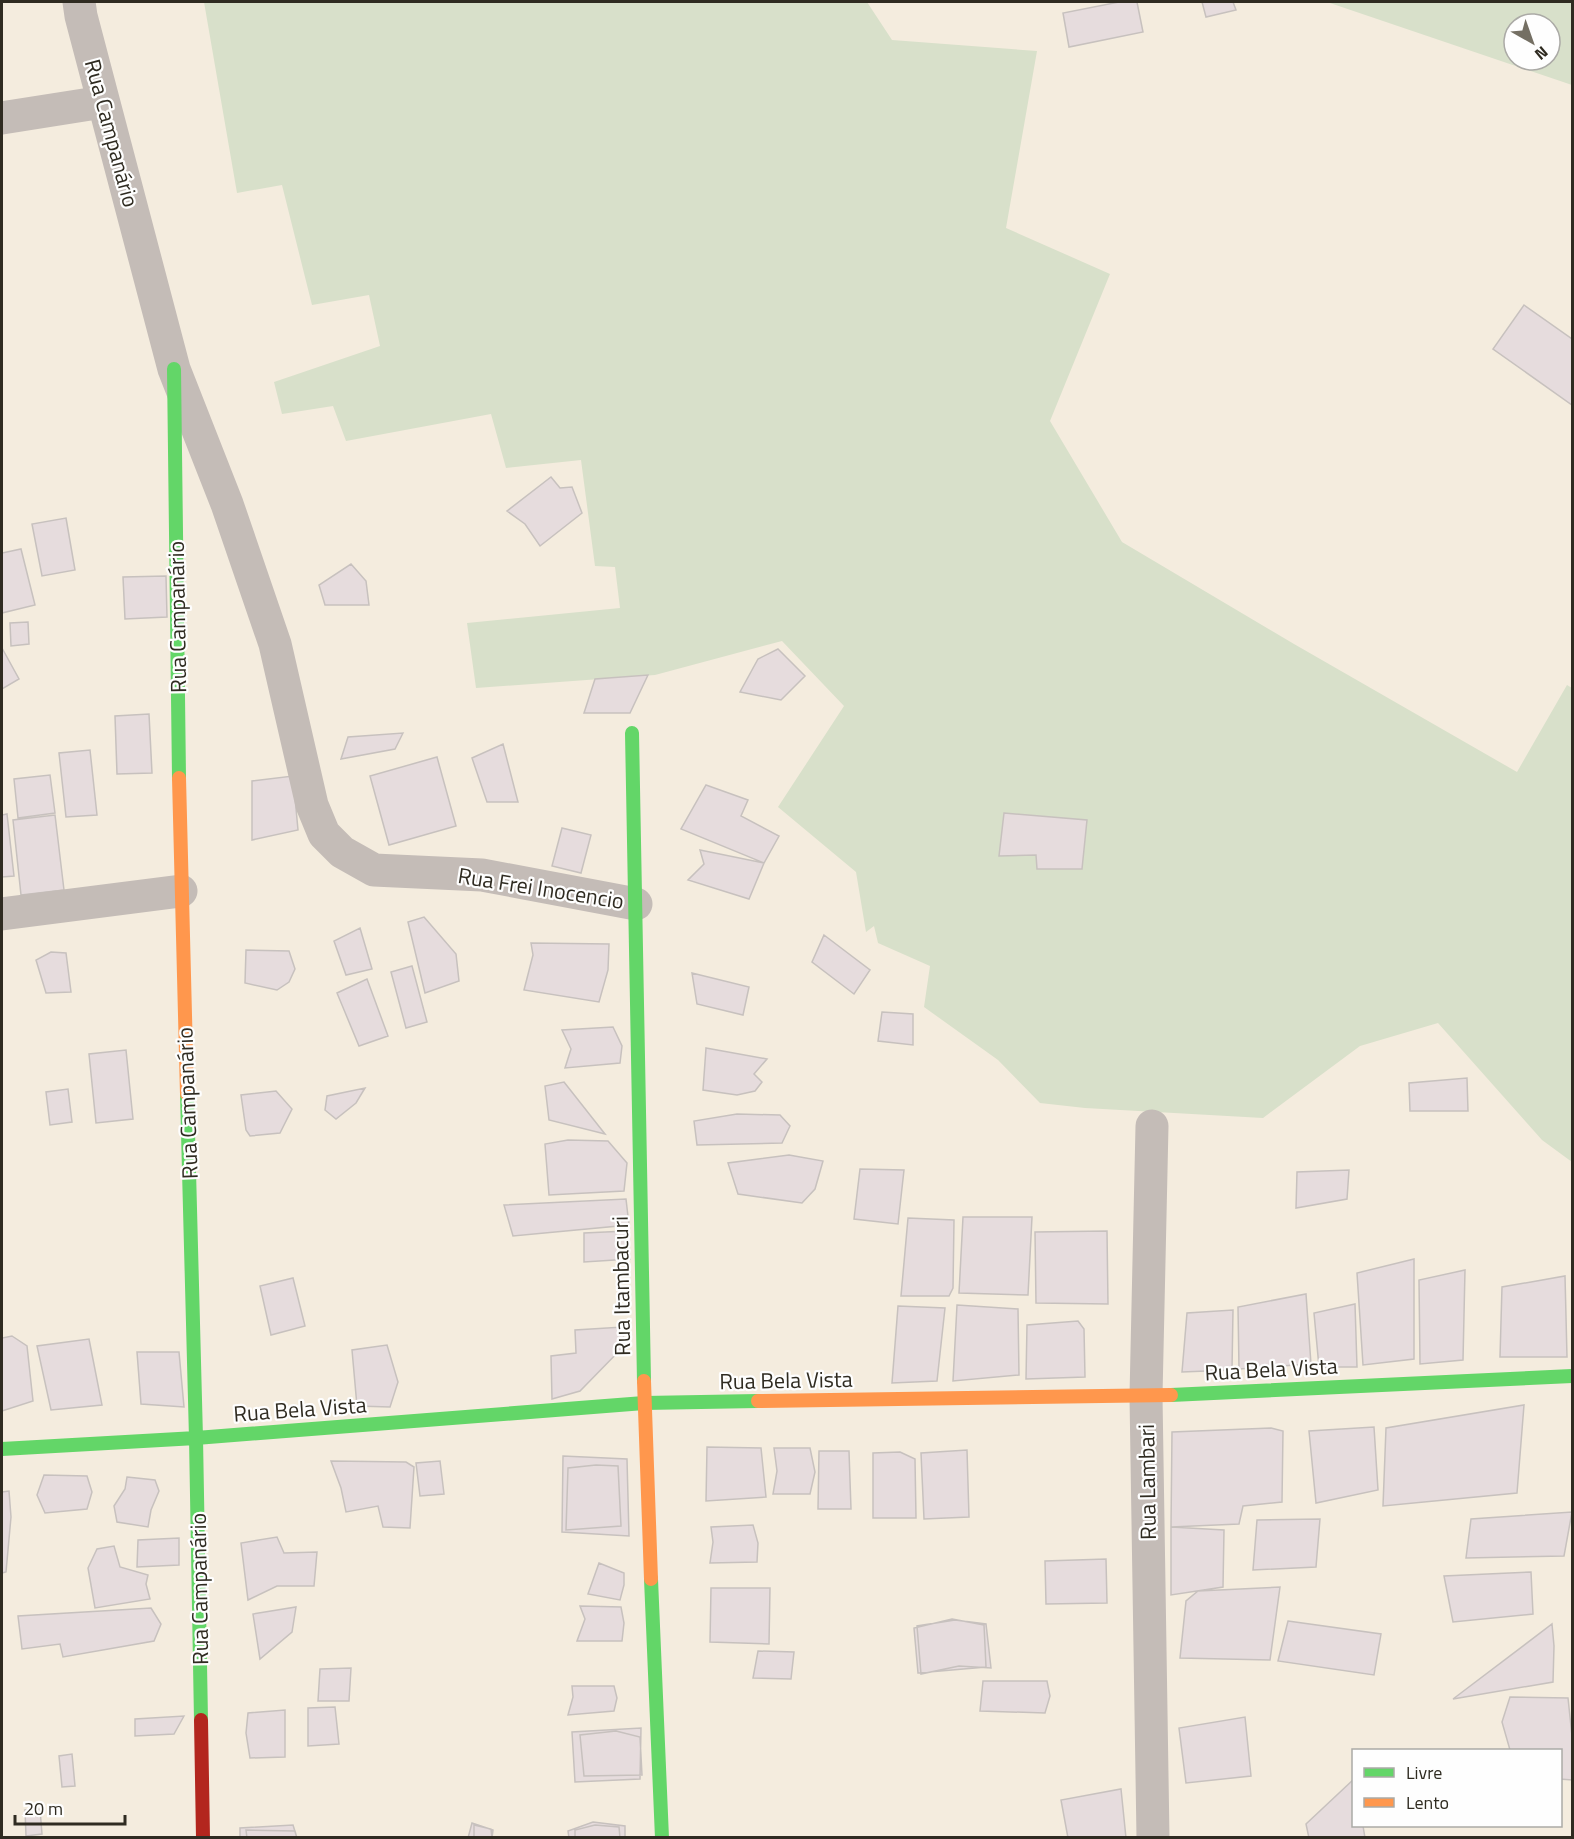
<svg xmlns="http://www.w3.org/2000/svg" width="1574" height="1839" font-family="'Titillium Web',sans-serif">
<rect width="100%" height="100%" fill="#f4ecde"/>
<path fill="#d8e0ca" fill-rule="evenodd" d="M 204,2 L 867,2 L 892,40 L 1037,51 L 1006,228 L 1110,274 L 1050,421 L 1122,542 L 1294,644 L 1517,772 L 1567,685 L 1572,688 L 1572,1162 L 1542,1140 L 1438,1023 L 1360,1046 L 1263,1118 L 1085,1108 L 1040,1103 L 998,1060 L 924,1007 L 930,966 L 878,943 L 874,926 L 866,932 L 856,872 L 778,807 L 844,706 L 782,641 L 655,675 L 476,688 L 467,623 L 620,608 L 615,567 L 595,566 L 581,460 L 506,468 L 491,414 L 346,441 L 333,406 L 282,414 L 274,382 L 380,346 L 369,295 L 312,305 L 282,185 L 237,193 ZM 1087,820 L 1082,869 L 1037,869 L 1036,855 L 999,856 Z
M 1327,2 L 1572,2 L 1572,85 ZM 1514,24 L 1550,24 L 1550,60 L 1514,60 Z"/>
<path fill="#e6dcdd" stroke="#c7c1be" stroke-width="1.5" d="M 1119,2 L 1137,2 L 1143,32 L 1069,47 L 1063,13 Z
M 1202,2 L 1233,2 L 1236,10 L 1206,17 Z
M 1524,305 L 1572,339 L 1572,405 L 1493,349 Z
M 551,477 L 560,488 L 572,487 L 582,513 L 540,546 L 525,524 L 507,511 Z
M 66,518 L 75,570 L 42,576 L 32,524 Z
M 21,549 L 35,605 L 2,613 L 2,553 Z
M 351,564 L 366,581 L 369,605 L 325,605 L 319,585 Z
M 166,576 L 167,617 L 125,619 L 123,577 Z
M 28,622 L 29,644 L 11,646 L 10,623 Z
M 2,648 L 19,679 L 2,689 Z
M 778,649 L 805,676 L 781,700 L 740,692 L 758,659 Z
M 648,675 L 630,713 L 584,713 L 595,679 Z
M 149,714 L 152,773 L 117,774 L 115,716 Z
M 403,733 L 395,749 L 341,759 L 348,737 Z
M 503,744 L 518,802 L 487,802 L 472,758 Z
M 90,750 L 97,815 L 66,817 L 59,753 Z
M 437,757 L 456,826 L 389,845 L 370,776 Z
M 50,775 L 55,813 L 18,818 L 14,779 Z
M 293,776 L 298,830 L 252,840 L 252,781 Z
M 706,785 L 748,800 L 741,816 L 779,836 L 764,863 L 681,829 Z
M 1004,813 L 1087,820 L 1082,869 L 1037,869 L 1036,855 L 999,856 Z
M 7,814 L 14,876 L 2,877 L 2,815 Z
M 55,815 L 64,890 L 21,895 L 13,820 Z
M 562,828 L 591,835 L 581,873 L 552,866 Z
M 700,850 L 764,863 L 749,899 L 688,880 L 704,864 Z
M 424,917 L 456,954 L 459,981 L 425,993 L 408,922 Z
M 360,928 L 372,969 L 346,975 L 334,941 Z
M 824,935 L 870,970 L 854,994 L 812,962 Z
M 531,943 L 609,944 L 608,970 L 599,1002 L 524,990 L 533,955 Z
M 246,950 L 289,951 L 295,969 L 289,982 L 277,990 L 245,983 Z
M 51,952 L 66,953 L 71,992 L 46,993 L 36,960 Z
M 412,966 L 427,1022 L 406,1028 L 391,972 Z
M 692,973 L 749,987 L 743,1015 L 697,1004 Z
M 367,979 L 388,1036 L 359,1046 L 337,993 Z
M 882,1012 L 913,1014 L 913,1045 L 878,1041 Z
M 613,1027 L 622,1046 L 620,1063 L 565,1068 L 571,1049 L 562,1030 Z
M 706,1048 L 767,1059 L 754,1074 L 762,1082 L 755,1091 L 737,1095 L 703,1090 Z
M 126,1050 L 133,1119 L 96,1123 L 89,1054 Z
M 1467,1078 L 1468,1111 L 1410,1111 L 1409,1083 Z
M 564,1082 L 605,1134 L 549,1120 L 545,1086 Z
M 365,1088 L 356,1103 L 336,1119 L 325,1110 L 327,1096 Z
M 68,1089 L 72,1122 L 50,1125 L 46,1092 Z
M 276,1091 L 292,1109 L 280,1133 L 250,1136 L 246,1130 L 241,1095 Z
M 737,1114 L 780,1115 L 790,1126 L 782,1143 L 697,1145 L 694,1121 Z
M 568,1140 L 608,1141 L 627,1163 L 624,1191 L 549,1195 L 545,1144 Z
M 789,1155 L 823,1161 L 815,1189 L 802,1203 L 738,1194 L 728,1163 Z
M 860,1169 L 904,1170 L 898,1224 L 854,1219 Z
M 1349,1170 L 1347,1199 L 1296,1208 L 1297,1172 Z
M 626,1199 L 629,1225 L 513,1236 L 504,1205 Z
M 963,1217 L 1032,1217 L 1028,1295 L 959,1293 Z
M 908,1218 L 954,1220 L 953,1288 L 949,1296 L 901,1296 Z
M 627,1231 L 630,1259 L 584,1262 L 584,1233 Z
M 1107,1231 L 1108,1304 L 1036,1303 L 1035,1232 Z
M 1414,1259 L 1414,1359 L 1363,1365 L 1357,1273 Z
M 1465,1270 L 1463,1360 L 1420,1364 L 1419,1280 Z
M 1565,1276 L 1567,1357 L 1500,1357 L 1502,1287 Z
M 293,1278 L 305,1326 L 271,1335 L 260,1286 Z
M 1306,1294 L 1311,1364 L 1239,1369 L 1238,1307 Z
M 1355,1304 L 1357,1367 L 1319,1367 L 1314,1313 Z
M 957,1305 L 1018,1309 L 1019,1375 L 953,1381 Z
M 898,1306 L 945,1308 L 937,1381 L 892,1383 Z
M 1233,1310 L 1232,1370 L 1182,1372 L 1187,1313 Z
M 1078,1321 L 1084,1329 L 1085,1377 L 1026,1379 L 1027,1325 Z
M 623,1327 L 624,1346 L 580,1391 L 552,1399 L 551,1356 L 576,1353 L 575,1330 Z
M 12,1336 L 27,1346 L 33,1401 L 2,1411 L 2,1338 Z
M 89,1339 L 102,1405 L 51,1410 L 37,1346 Z
M 387,1345 L 398,1382 L 390,1407 L 357,1406 L 352,1350 Z
M 137,1352 L 179,1352 L 184,1407 L 141,1404 Z
M 1524,1405 L 1517,1493 L 1383,1506 L 1386,1428 Z
M 1374,1427 L 1378,1490 L 1316,1503 L 1309,1431 Z
M 1271,1428 L 1283,1431 L 1282,1502 L 1243,1506 L 1239,1524 L 1171,1527 L 1172,1432 Z
M 707,1447 L 761,1448 L 766,1497 L 706,1501 Z
M 774,1448 L 810,1448 L 815,1472 L 810,1494 L 773,1494 L 777,1471 Z
M 967,1450 L 969,1517 L 924,1519 L 921,1453 Z
M 819,1451 L 849,1451 L 851,1509 L 818,1509 Z
M 900,1452 L 915,1459 L 916,1518 L 873,1518 L 873,1453 Z
M 563,1456 L 627,1459 L 629,1536 L 562,1532 Z
M 331,1461 L 406,1462 L 414,1467 L 410,1528 L 383,1527 L 378,1506 L 346,1512 L 341,1488 Z
M 440,1461 L 444,1494 L 420,1496 L 416,1463 Z
M 596,1465 L 618,1466 L 621,1526 L 566,1530 L 568,1468 Z
M 44,1475 L 87,1476 L 92,1492 L 87,1509 L 45,1513 L 37,1495 Z
M 127,1477 L 155,1480 L 159,1491 L 151,1510 L 148,1527 L 117,1522 L 114,1506 L 125,1489 Z
M 9,1491 L 11,1517 L 6,1572 L 2,1573 L 2,1492 Z
M 1572,1512 L 1564,1556 L 1466,1558 L 1471,1519 Z
M 1320,1519 L 1316,1567 L 1253,1570 L 1257,1520 Z
M 753,1525 L 758,1543 L 757,1562 L 710,1563 L 713,1542 L 711,1527 Z
M 1171,1527 L 1224,1530 L 1223,1587 L 1171,1595 Z
M 277,1537 L 284,1553 L 317,1552 L 314,1586 L 277,1586 L 248,1600 L 241,1543 Z
M 179,1538 L 179,1565 L 137,1567 L 138,1540 Z
M 114,1546 L 120,1567 L 148,1575 L 146,1584 L 150,1599 L 95,1608 L 88,1568 L 97,1549 Z
M 1106,1559 L 1107,1603 L 1046,1604 L 1045,1561 Z
M 599,1563 L 624,1573 L 624,1585 L 620,1600 L 588,1594 Z
M 1531,1572 L 1533,1614 L 1453,1622 L 1444,1576 Z
M 1280,1587 L 1270,1660 L 1180,1658 L 1186,1601 L 1198,1591 Z
M 711,1588 L 770,1588 L 769,1644 L 710,1642 Z
M 580,1606 L 621,1607 L 624,1623 L 622,1641 L 577,1641 L 585,1619 Z
M 296,1607 L 292,1632 L 260,1659 L 253,1614 Z
M 151,1608 L 161,1624 L 154,1641 L 63,1657 L 60,1644 L 22,1649 L 18,1616 Z
M 952,1619 L 984,1625 L 986,1667 L 918,1673 L 914,1628 Z
M 955,1620 L 986,1624 L 991,1668 L 959,1666 L 921,1674 L 917,1626 Z
M 1288,1621 L 1381,1634 L 1374,1675 L 1278,1661 Z
M 1552,1624 L 1554,1646 L 1553,1682 L 1453,1699 Z
M 758,1651 L 794,1652 L 791,1679 L 753,1678 Z
M 351,1668 L 349,1701 L 318,1701 L 320,1669 Z
M 983,1681 L 1047,1681 L 1050,1696 L 1045,1713 L 980,1711 Z
M 572,1686 L 614,1686 L 617,1698 L 614,1711 L 568,1715 L 573,1697 Z
M 1510,1697 L 1568,1698 L 1572,1736 L 1572,1780 L 1560,1779 L 1560,1750 L 1510,1750 L 1502,1722 Z
M 335,1707 L 339,1744 L 308,1746 L 308,1708 Z
M 285,1710 L 285,1757 L 250,1758 L 246,1733 L 248,1713 Z
M 184,1716 L 174,1734 L 135,1736 L 135,1719 Z
M 1245,1717 L 1251,1776 L 1186,1783 L 1179,1728 Z
M 641,1728 L 640,1779 L 575,1782 L 572,1732 Z
M 616,1731 L 640,1737 L 642,1775 L 584,1776 L 580,1735 Z
M 72,1754 L 75,1786 L 62,1787 L 59,1756 Z
M 1354,1779 L 1354,1826 L 1363,1826 L 1365,1838 L 1309,1838 L 1306,1824 Z
M 1121,1789 L 1126,1838 L 1068,1838 L 1061,1800 Z
M 40,1809 L 42,1834 L 26,1836 L 25,1810 Z
M 593,1822 L 625,1826 L 625,1838 L 569,1838 L 568,1831 Z
M 472,1823 L 493,1830 L 492,1838 L 468,1838 Z
M 293,1825 L 297,1838 L 240,1838 L 240,1828 Z
M 474,1825 L 491,1829 L 492,1838 L 474,1838 Z
M 595,1825 L 619,1827 L 620,1838 L 575,1838 L 575,1830 Z
M 246,1830 L 295,1831 L 297,1838 L 247,1838 Z"/>
<g fill="none" stroke-linecap="round" stroke-linejoin="round">
<path stroke="#c4bcb7" stroke-width="33" d="M 79,2 L 81,16 L 174,369 L 227,504 L 275,644 L 312,805 L 324,834 L 342,852 L 374,870 L 482,875 L 636,904
M 2,118 L 103,102
M 2,914 L 181,891
M 1152,1126 L 1146,1396 L 1153,1838"/>
<path stroke="#63d668" stroke-width="14" d="M 174,369 L 179,778
M 632,733 L 644,1381
M 187,1094 L 196,1438 L 201,1720
M 1171,1395 L 1572,1376
M 2,1449 L 196,1438 L 644,1403 L 758,1401
M 651,1579 L 662,1838"/>
<path stroke="#ff974d" stroke-width="14" d="M 179,778 L 187,1094
M 644,1381 L 651,1579
M 758,1401 L 1171,1395"/>
<path stroke="#b3261e" stroke-width="14" d="M 201,1720 L 203,1838"/>
</g>
<g text-anchor="middle" dominant-baseline="central" stroke-width="4.5" stroke-linejoin="round" paint-order="stroke">
<g font-size="22" fill="#2f2b21" stroke="#fefefe">
<text transform="translate(112 133) rotate(75)">Rua Campanário</text>
<text transform="translate(177 617) rotate(-91)">Rua Campanário</text>
<text transform="translate(541 888) rotate(9)">Rua Frei Inocencio</text>
<text transform="translate(187 1103) rotate(-92)">Rua Campanário</text>
<text transform="translate(621 1286) rotate(-91)">Rua Itambacuri</text>
<text transform="translate(1271 1369) rotate(-3)">Rua Bela Vista</text>
<text transform="translate(786 1380) rotate(-1)">Rua Bela Vista</text>
<text transform="translate(300 1409) rotate(-4)">Rua Bela Vista</text>
<text transform="translate(1147 1482) rotate(-91)">Rua Lambari</text>
<text transform="translate(199 1589) rotate(-91)">Rua Campanário</text>
</g>
</g>
<rect width="1574" height="1839" fill="none" stroke="#2f2b21" stroke-width="6"/>
<rect x="1352" y="1749" width="210" height="78" fill="#fefefe" stroke="#abaaa6" stroke-width="1.5"/>
<rect x="1364" y="1768" width="30" height="9" fill="#63d668" stroke="#abaaa6" stroke-width="1.5"/>
<text x="1406" y="1779" font-size="18" fill="#2f2b21">Livre</text>
<rect x="1364" y="1798" width="30" height="9" fill="#ff974d" stroke="#abaaa6" stroke-width="1.5"/>
<text x="1406" y="1809" font-size="18" fill="#2f2b21">Lento</text>
<g transform="translate(1532 42) rotate(140)"><circle r="28" fill="#fefefe" stroke="#abaaa6" stroke-width="1.5"/>
<path d="M0-4.5L10 22L0 15L-10 22Z" fill="#746f63"/>
<text y="-9" font-size="16" font-weight="bold" text-anchor="middle" fill="#2f2b21">N</text>
</g>
<path d="M15 1815v9h110v-9" fill="none" stroke="#2f2b21" stroke-width="3"/>
<text x="24" y="1815" font-size="18" fill="#2f2b21" stroke="#fefefe" stroke-width="4.5" paint-order="stroke">20 m</text>
</svg>
